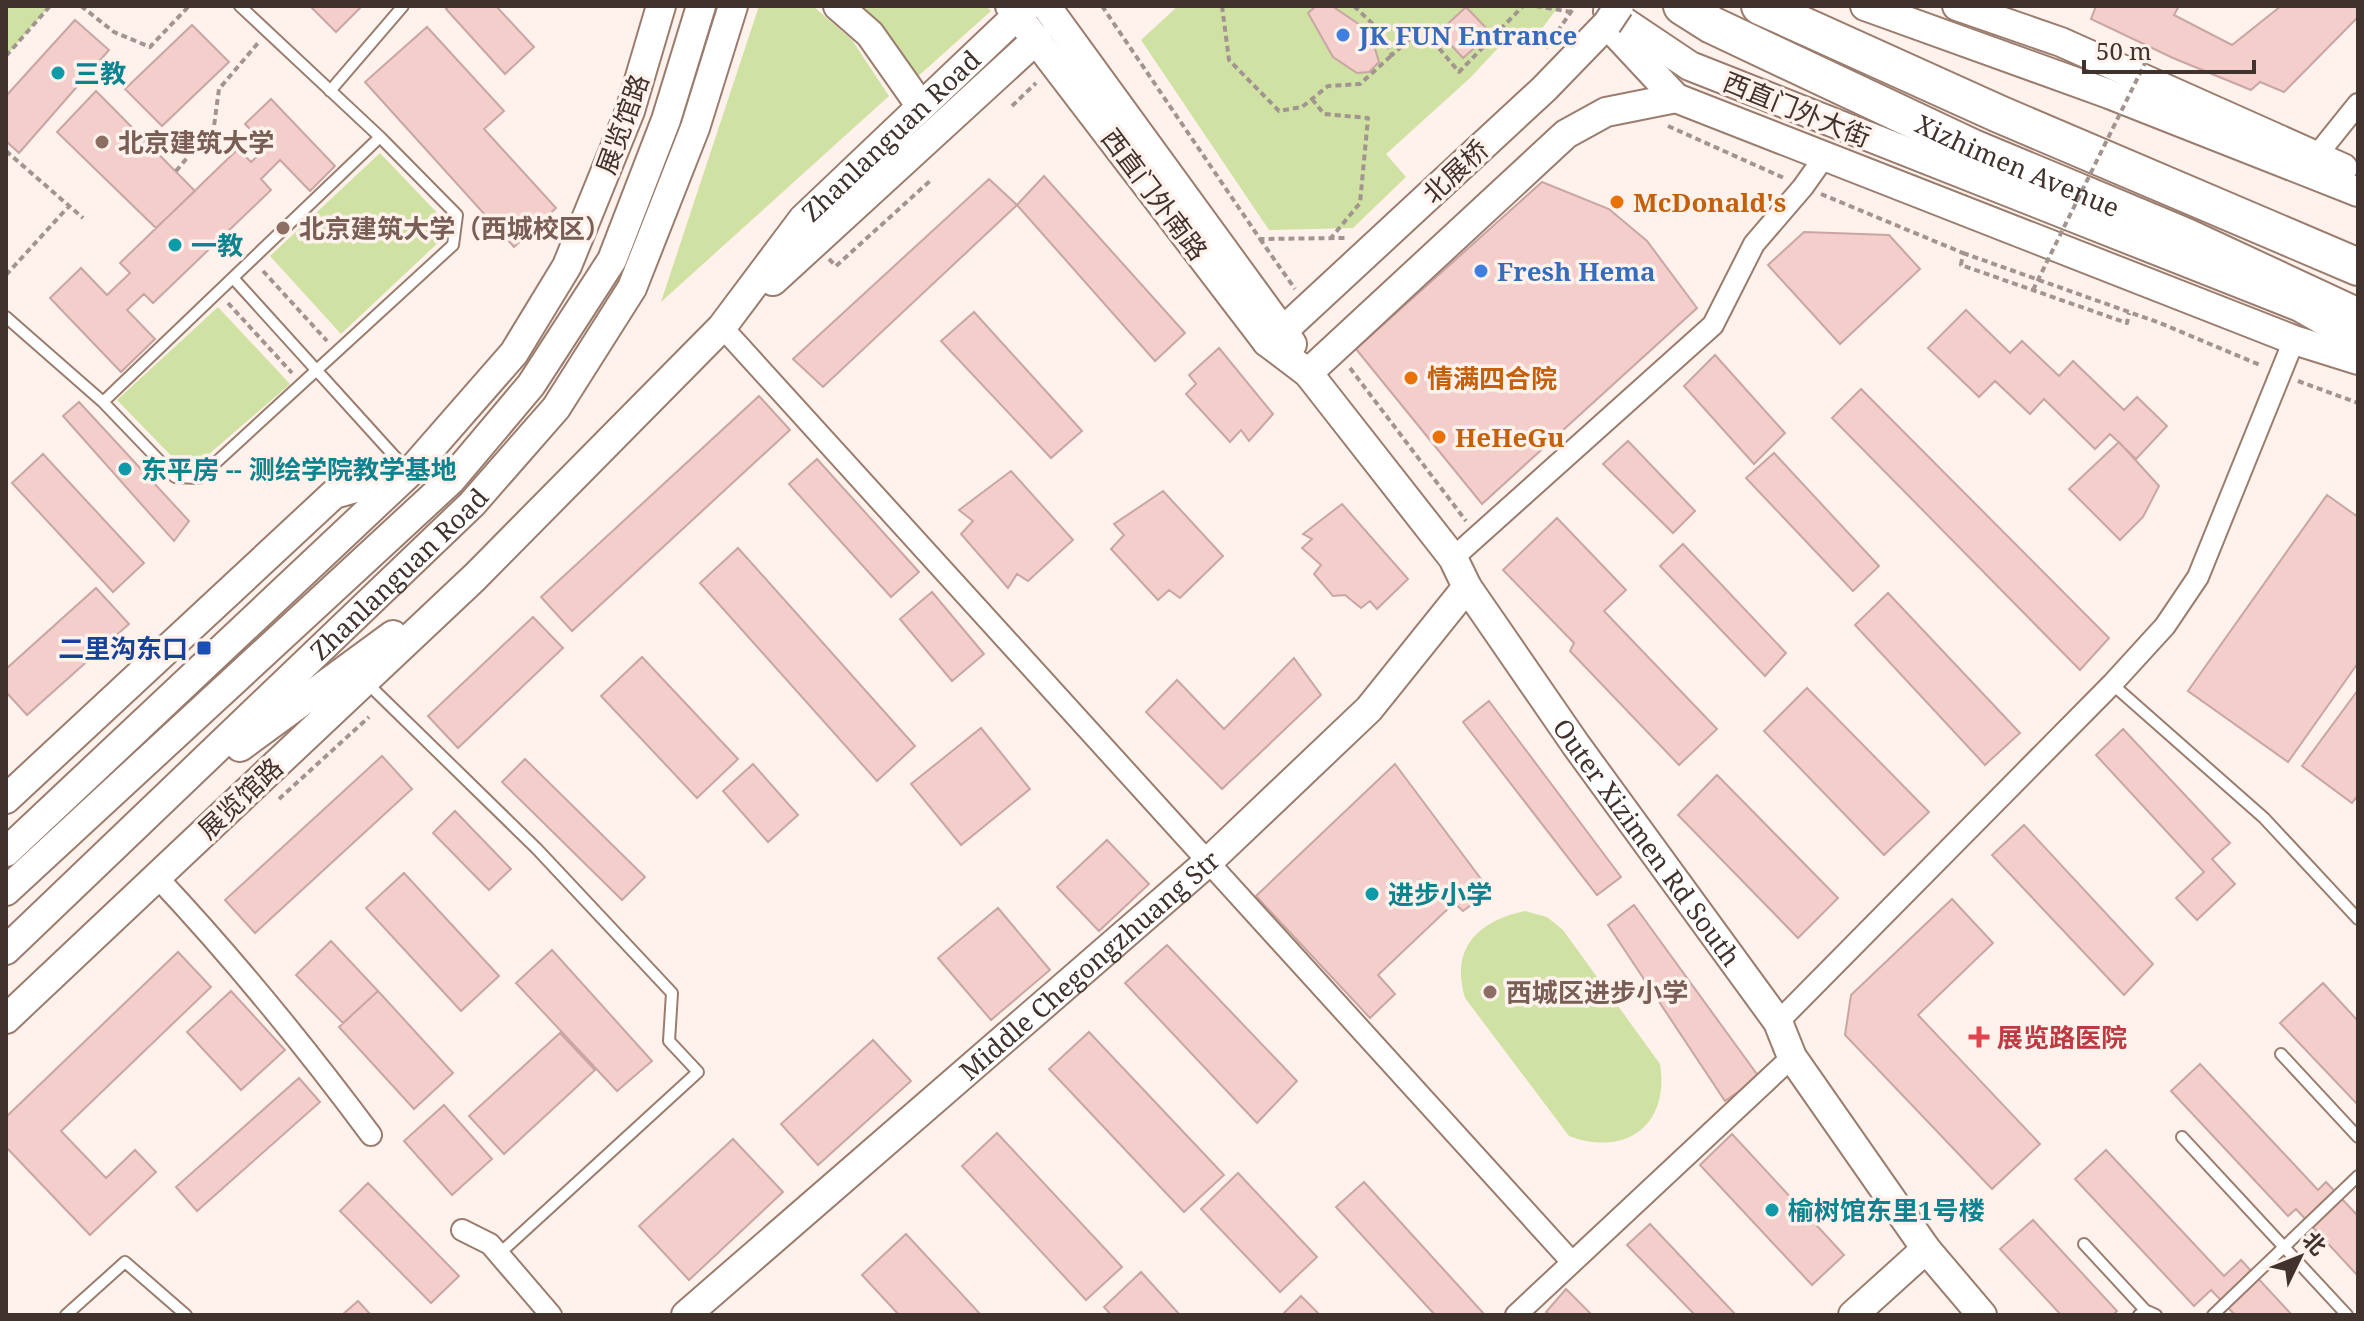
<svg xmlns="http://www.w3.org/2000/svg" width="2364" height="1321" font-family="'Noto Serif','Noto Sans SC',serif">
<rect width="100%" height="100%" fill="#fff1eb"/>
<path fill="#cfe1a3" d="M 6,6 L 50,6 L 6,56 Z
M 759,6 L 813,6 L 852,40 L 889,96 L 661,302 Z
M 863,6 L 986,6 L 991,11 L 916,78 Z
M 1178,6 L 1559,6 L 1540,31 L 1513,32 L 1470,78 L 1386,154 L 1406,177 L 1353,228 L 1269,230 L 1141,40 Z
M 380,153 L 444,220 L 442,239 L 341,334 L 270,256 Z
M 218,307 L 290,384 L 194,467 L 183,468 L 117,400 Z
M 1525,911 L 1547,917 L 1563,930 L 1660,1064 C 1670,1126 1625,1157 1569,1136 L 1465,998 C 1450,948 1478,921 1525,911 Z"/>
<path fill="#f3cecb" stroke="#c9a6a3" stroke-width="2" d="M 310,6 L 362,6 L 336,32 Z
M 449,6 L 496,6 L 534,47 L 505,74 L 446,9 Z
M 1316,6 L 1332,6 L 1363,27 L 1373,42 L 1379,62 L 1369,72 L 1357,73 L 1333,57 L 1308,13 Z
M 2096,6 L 2179,6 L 2174,15 L 2232,45 L 2281,6 L 2358,6 L 2358,17 L 2284,92 L 2260,82 L 2251,90 L 2173,58 L 2091,19 Z
M 1466,7 L 1491,33 L 1463,58 L 1439,32 Z
M 75,20 L 109,50 L 19,153 L 6,141 L 6,96 Z
M 192,25 L 229,62 L 162,126 L 125,89 Z
M 427,27 L 504,111 L 484,129 L 556,208 L 514,247 L 365,82 Z
M 96,91 L 195,191 L 156,228 L 57,132 Z
M 271,99 L 335,166 L 310,191 L 280,160 L 261,179 L 271,190 L 153,303 L 144,294 L 127,310 L 155,339 L 121,372 L 50,298 L 81,268 L 107,295 L 130,273 L 120,263 L 238,149 L 251,162 L 267,147 L 245,124 Z
M 1044,176 L 1185,333 L 1155,361 L 1017,205 Z
M 989,179 L 1017,205 L 823,387 L 793,359 Z
M 1542,182 L 1609,209 L 1647,241 L 1697,308 L 1482,504 L 1356,349 Z
M 1804,232 L 1889,235 L 1920,269 L 1840,344 L 1768,265 Z
M 1966,310 L 2010,353 L 2022,341 L 2059,376 L 2073,361 L 2124,410 L 2137,397 L 2167,426 L 2136,459 L 2110,434 L 2095,449 L 2044,399 L 2030,414 L 1995,381 L 1979,397 L 1928,348 Z
M 974,312 L 1082,431 L 1051,458 L 941,341 Z
M 1219,348 L 1273,414 L 1249,441 L 1241,430 L 1230,442 L 1186,394 L 1196,384 L 1189,375 Z
M 1715,355 L 1785,433 L 1754,464 L 1684,386 Z
M 1861,389 L 2109,638 L 2080,670 L 1832,418 Z
M 759,396 L 790,430 L 572,631 L 541,597 Z
M 79,402 L 189,521 L 174,541 L 63,416 Z
M 1628,441 L 1695,511 L 1673,533 L 1603,464 Z
M 2119,442 L 2159,486 L 2143,517 L 2120,540 L 2069,489 Z
M 1774,453 L 1879,566 L 1853,591 L 1746,478 Z
M 43,454 L 144,563 L 113,592 L 12,483 Z
M 817,459 L 919,572 L 891,597 L 789,484 Z
M 1011,471 L 1073,540 L 1028,581 L 1017,574 L 1008,588 L 961,534 L 973,521 L 959,510 Z
M 1163,491 L 1223,556 L 1180,598 L 1169,590 L 1158,600 L 1111,549 L 1124,535 L 1114,524 Z
M 2327,495 L 2358,517 L 2358,663 L 2288,762 L 2188,691 Z
M 1342,504 L 1408,579 L 1377,609 L 1370,601 L 1361,608 L 1345,595 L 1333,596 L 1314,574 L 1321,565 L 1302,548 L 1312,539 L 1303,534 Z
M 1557,518 L 1626,590 L 1604,611 L 1717,729 L 1679,765 L 1570,651 L 1574,643 L 1503,570 Z
M 1683,544 L 1786,653 L 1765,676 L 1660,566 Z
M 738,548 L 915,746 L 877,781 L 700,583 Z
M 96,588 L 129,624 L 27,715 L 6,692 L 6,669 Z
M 932,592 L 984,654 L 952,681 L 900,619 Z
M 1888,593 L 2020,733 L 1985,765 L 1855,625 Z
M 533,617 L 563,648 L 458,748 L 428,716 Z
M 642,657 L 738,759 L 697,798 L 601,696 Z
M 1294,658 L 1321,695 L 1222,789 L 1146,712 L 1177,680 L 1224,729 Z
M 1807,688 L 1929,812 L 1884,855 L 1764,731 Z
M 2358,690 L 2358,795 L 2352,803 L 2302,766 Z
M 1489,701 L 1621,877 L 1597,895 L 1463,722 Z
M 981,728 L 1030,789 L 961,845 L 911,784 Z
M 2123,729 L 2230,843 L 2212,859 L 2235,884 L 2197,920 L 2176,898 L 2204,872 L 2096,755 Z
M 382,756 L 412,789 L 255,933 L 225,900 Z
M 525,759 L 645,877 L 622,900 L 502,782 Z
M 753,764 L 798,815 L 768,842 L 723,791 Z
M 1395,764 L 1490,891 L 1463,911 L 1454,903 L 1378,975 L 1395,994 L 1370,1018 L 1256,896 Z
M 1717,775 L 1838,898 L 1798,938 L 1678,815 Z
M 455,811 L 511,869 L 489,890 L 433,833 Z
M 2024,825 L 2153,964 L 2124,995 L 1992,855 Z
M 1107,840 L 1149,884 L 1099,931 L 1057,887 Z
M 404,873 L 499,976 L 461,1011 L 366,908 Z
M 1952,899 L 1993,943 L 1918,1015 L 2040,1144 L 1992,1189 L 1845,1035 L 1851,995 Z
M 1634,905 L 1759,1077 L 1725,1101 L 1608,925 Z
M 998,908 L 1050,970 L 991,1020 L 938,958 Z
M 331,941 L 378,991 L 343,1023 L 296,975 Z
M 1167,945 L 1297,1081 L 1257,1123 L 1125,983 Z
M 552,950 L 652,1061 L 617,1091 L 516,983 Z
M 178,952 L 211,987 L 61,1131 L 106,1178 L 135,1150 L 156,1172 L 90,1235 L 6,1147 L 6,1117 Z
M 2323,983 L 2358,1021 L 2358,1105 L 2280,1023 Z
M 231,991 L 285,1050 L 241,1090 L 187,1032 Z
M 378,991 L 453,1073 L 414,1109 L 339,1027 Z
M 1089,1032 L 1224,1175 L 1184,1212 L 1049,1069 Z
M 560,1033 L 595,1070 L 504,1154 L 469,1116 Z
M 873,1040 L 911,1081 L 818,1165 L 781,1124 Z
M 2200,1064 L 2318,1190 L 2326,1182 L 2358,1216 L 2358,1276 L 2296,1209 L 2288,1216 L 2171,1091 Z
M 299,1078 L 320,1102 L 197,1211 L 176,1187 Z
M 444,1105 L 492,1159 L 452,1195 L 404,1141 Z
M 997,1133 L 1122,1267 L 1086,1300 L 962,1166 Z
M 1732,1134 L 1844,1255 L 1812,1285 L 1700,1165 Z
M 733,1139 L 783,1192 L 689,1280 L 639,1226 Z
M 2106,1150 L 2224,1276 L 2241,1260 L 2292,1315 L 2235,1315 L 2211,1290 L 2194,1306 L 2075,1179 Z
M 1238,1173 L 1317,1257 L 1280,1292 L 1201,1209 Z
M 1364,1182 L 1485,1315 L 1435,1315 L 1336,1207 Z
M 368,1183 L 459,1276 L 431,1303 L 340,1211 Z
M 2033,1220 L 2117,1311 L 2113,1315 L 2061,1315 L 2000,1249 Z
M 1650,1224 L 1736,1315 L 1695,1315 L 1627,1245 Z
M 906,1234 L 981,1315 L 899,1315 L 862,1275 Z
M 1141,1272 L 1180,1315 L 1111,1315 L 1104,1307 Z
M 1566,1289 L 1592,1315 L 1550,1315 L 1546,1312 Z
M 1301,1296 L 1320,1315 L 1282,1315 Z
M 358,1301 L 371,1315 L 342,1315 Z"/>
<g fill="none" stroke-linecap="round" stroke-linejoin="round">
<g stroke="#9a7d6e" stroke-width="14">
<path id="lane" d="M 330,91 L 403,6
M 233,278 L 406,469
M 6,317 L 103,402 L 380,137
M 103,402 L 175,477 L 199,478 L 453,245 L 457,215 L 380,137 L 240,6
M 367,683 L 537,849 L 672,993 L 669,1041 L 698,1072 L 499,1254
M 2112,684 L 2264,818 L 2358,919
M 2281,1054 L 2358,1137
M 2182,1137 L 2347,1315
M 2084,1244 L 2145,1310
M 66,1315 L 125,1262 L 186,1315
M 2139,1315 L 2145,1310 L 2156,1315
M 2213,1315 L 2358,1176"/>
</g>
<g stroke="#9a7d6e" stroke-width="24">
<path id="street" d="M 2317,155 L 2358,104
M 722,327 L 1571,1261
M 1453,558 L 1713,325 L 1754,244 L 1803,187 L 1825,156
M 157,877 C 234,959 304,1045 371,1135
M 1778,1022 L 2112,684 L 2165,626 L 2198,577 L 2294,340
M 462,1230 L 490,1244 L 551,1315
M 1516,1315 L 1792,1057"/>
</g>
<g stroke="#9a7d6e" stroke-width="32">
<g id="secondary">
<path d="M 838,6 L 870,34 L 920,105"/>
<path id="s1" d="M 1010,6 L 1267,342 L 1308,373 L 1453,558 L 1467,587 L 1576,745 L 1778,1022 L 1792,1057 L 1926,1249 L 1982,1315"/>
<path d="M 1046,6 L 1292,344"/>
<path d="M 1865,6 L 2109,94 L 2358,192"/>
<path d="M 1957,6 L 2061,42 L 2343,168"/>
<path d="M 1608,11 L 1690,66 L 2300,307 L 2358,340"/>
<path d="M 773,281 L 1037,39"/>
<path d="M 1267,342 L 1285,329 L 1544,89 L 1607,24 L 1676,98 L 2294,340 L 2358,360"/>
<path d="M 1308,373 L 1566,134 L 1606,112 L 1676,98"/>
<path d="M 240,747 L 393,635"/>
<path d="M 6,799 L 334,494 L 405,474"/>
<path d="M 6,852 L 410,472 L 514,353 L 567,266 L 630,111 L 661,6"/>
<path d="M 6,891 L 451,480 L 531,385 L 612,260 L 666,120 L 701,6"/>
<path id="s2" d="M 6,950 L 472,504 L 556,408 L 632,288 L 695,128 L 733,6"/>
<path id="s3" d="M 6,1019 L 475,577 L 722,327 L 803,219 L 1027,6"/>
<path id="s4" d="M 686,1315 L 1208,862 L 1369,709 L 1467,587"/>
<path d="M 1853,1315 L 1926,1249"/>
</g>
</g>
<g stroke="#9a7d6e" stroke-width="40">
<g id="highway">
<path id="s5" d="M 1682,6 L 1712,25 L 1973,148 L 2184,236 L 2358,317"/>
<path d="M 1760,6 L 1999,114 L 2358,267"/>
</g>
</g>
<path stroke="#a2958f" stroke-width="4" stroke-dasharray="6 4" stroke-linecap="butt" d="M 81,6 L 114,32 L 150,47 L 189,6
M 1102,6 L 1260,239 L 1345,238
M 1222,6 L 1229,60 L 1279,111 L 1302,107 L 1328,86 L 1360,84 L 1392,55
M 1354,6 L 1380,31 L 1392,55 L 1422,28 L 1459,72 L 1523,6
M 1536,6 L 1571,12
M 1546,48 L 1575,6
M 6,56 L 50,6
M 1312,99 L 1324,114 L 1368,118 L 1360,203 L 1331,238
M 1012,106 L 1036,83
M 1668,126 L 1784,178
M 6,151 L 83,218
M 176,171 L 214,126 L 219,89 L 258,43
M 1821,194 L 1963,253 L 1961,265 L 2127,323 L 2129,313
M 1260,239 L 1295,289
M 1963,253 L 2160,323 L 2260,365
M 829,259 L 836,266 L 931,180
M 263,271 L 327,341
M 6,275 L 69,206
M 228,303 L 292,373
M 1350,368 L 1466,521
M 2298,381 L 2358,403
M 279,799 L 369,717"/>
<use href="#lane" stroke="#fff" stroke-width="10"/>
<use href="#street" stroke="#fff" stroke-width="20"/>
<use href="#secondary" stroke="#fff" stroke-width="28"/>
<use href="#highway" stroke="#fff" stroke-width="36"/>
<g stroke="#9a7d6e" stroke-width="32" stroke-linecap="butt">
<path id="secondary-bridge" d="M 1607,24 L 1619,6"/>
</g>
<path stroke="#a2958f" stroke-width="4" stroke-dasharray="6 4" stroke-linecap="butt" d="M 2033,290 L 2147,59"/>
<use href="#secondary-bridge" stroke="#fff" stroke-width="28"/>
</g>
<g fill="#3f7fe0" stroke="#fff1eb" stroke-width="3">
<circle cx="1343" cy="35" r="8"/>
<circle cx="1481" cy="271" r="8"/>
</g>
<g fill="#0f9aa8" stroke="#fff1eb" stroke-width="3">
<circle cx="58" cy="73" r="8"/>
<circle cx="175" cy="245" r="8"/>
<circle cx="125" cy="469" r="8"/>
<circle cx="1372" cy="894" r="8"/>
<circle cx="1772" cy="1210" r="8"/>
</g>
<g fill="#8d6e63" stroke="#fff1eb" stroke-width="3">
<circle cx="102" cy="142" r="8"/>
<circle cx="283" cy="228" r="8"/>
<circle cx="1490" cy="992" r="8"/>
</g>
<g fill="#e8710a" stroke="#fff1eb" stroke-width="3">
<circle cx="1617" cy="202" r="8"/>
<circle cx="1411" cy="378" r="8"/>
<circle cx="1439" cy="437" r="8"/>
</g>
<rect fill="#1a4fb4" stroke="#fff1eb" stroke-width="3" x="196" y="640" width="16" height="16" rx="4"/>
<path fill="#e0444e" stroke="#fff1eb" stroke-width="3" d="M1975 1025h8v8h8v8h-8v8h-8v-8h-8v-8h8z"/>
<g text-anchor="middle" dominant-baseline="central" stroke-width="7" stroke-linejoin="round" paint-order="stroke">
<g font-size="26" font-weight="bold" fill="#366cbe" stroke="#fff1eb" text-anchor="start">
<text x="1359" y="35">JK FUN Entrance</text>
<text x="1497" y="271">Fresh Hema</text>
</g>
<g font-size="26" font-weight="bold" fill="#0d838f" stroke="#fff1eb" text-anchor="start">
<text x="74" y="73">三教</text>
<text x="191" y="245">一教</text>
<text x="141" y="469">东平房 -- 测绘学院教学基地</text>
<text x="1388" y="894">进步小学</text>
<text x="1788" y="1210">榆树馆东里1号楼</text>
</g>
<g font-size="26" fill="#40332d" stroke="#fff1eb">
<text transform="translate(1797 109) rotate(22)">西直门外大街</text>
<text transform="translate(622 124) rotate(-70)">展览馆路</text>
<text stroke="none"><textPath href="#s3" startOffset="1252">Zhanlanguan Road</textPath></text>
<text stroke="none"><textPath href="#s5" startOffset="372">Xizhimen Avenue</textPath></text>
<text transform="translate(1455 171) rotate(-43)">北展桥</text>
<text transform="translate(1155 194) rotate(53)">西直门外南路</text>
<text stroke="none"><textPath href="#s2" startOffset="544">Zhanlanguan Road</textPath></text>
<text transform="translate(240 798) rotate(-43)">展览馆路</text>
<text stroke="none"><textPath href="#s1" startOffset="1054">Outer Xizimen Rd South</textPath></text>
<text stroke="none"><textPath href="#s4" startOffset="534">Middle Chegongzhuang Str</textPath></text>
</g>
<g font-size="26" font-weight="bold" fill="#785e54" stroke="#fff1eb" text-anchor="start">
<text x="118" y="142">北京建筑大学</text>
<text x="299" y="228">北京建筑大学（西城校区）</text>
<text x="1506" y="992">西城区进步小学</text>
</g>
<g font-size="26" font-weight="bold" fill="#c56008" stroke="#fff1eb" text-anchor="start">
<text x="1633" y="202">McDonald's</text>
<text x="1427" y="378">情满四合院</text>
<text x="1455" y="437">HeHeGu</text>
</g>
<g font-size="26" font-weight="bold" fill="#164399" stroke="#fff1eb" text-anchor="end">
<text x="188" y="648">二里沟东口</text>
</g>
<g font-size="26" font-weight="bold" fill="#be3a42" stroke="#fff1eb" text-anchor="start">
<text x="1997" y="1037">展览路医院</text>
</g>
</g>
<rect width="2364" height="1321" fill="none" stroke="#40332d" stroke-width="16"/>
<g transform="translate(2300 1257) rotate(47)" stroke="#fff1eb" stroke-width="6" paint-order="stroke">
<path d="M0-6L14 30L0 20L-14 30Z" fill="#40332d"/>
<text y="-12" font-size="22" font-weight="bold" text-anchor="middle" fill="#40332d">北</text>
</g>
<path d="M2084 60v12h170v-12" fill="none" stroke="#40332d" stroke-width="4"/>
<text x="2096" y="60" font-size="24" fill="#40332d" stroke="#fff1eb" stroke-width="6" paint-order="stroke">50 m</text>
</svg>
